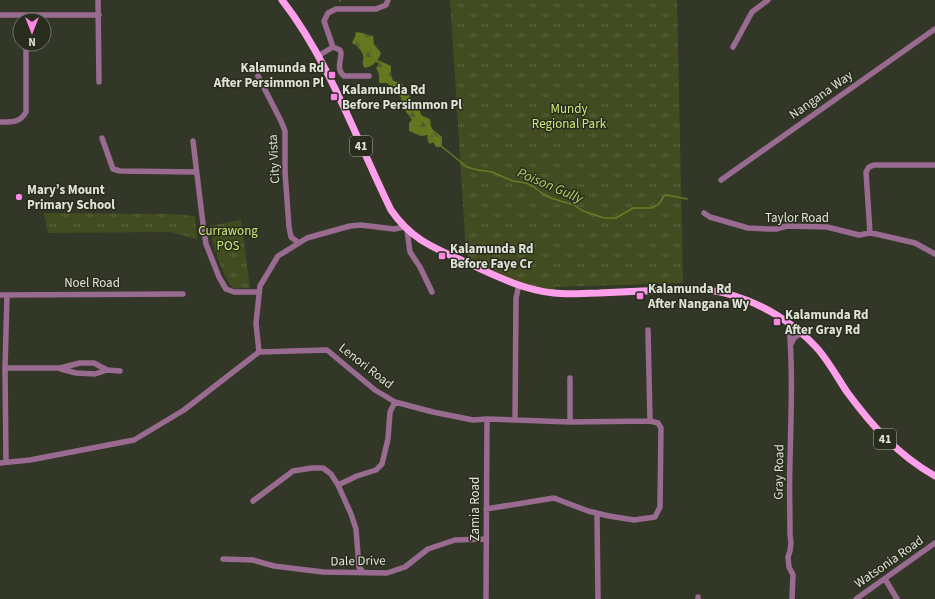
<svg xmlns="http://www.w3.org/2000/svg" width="935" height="599" font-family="'Source Sans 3',sans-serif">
<defs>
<pattern id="forest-firs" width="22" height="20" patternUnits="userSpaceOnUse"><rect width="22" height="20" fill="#64761e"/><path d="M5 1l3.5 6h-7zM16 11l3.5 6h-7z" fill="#545d30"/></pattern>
<pattern id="park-tufts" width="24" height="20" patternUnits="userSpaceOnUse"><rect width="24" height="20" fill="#424c20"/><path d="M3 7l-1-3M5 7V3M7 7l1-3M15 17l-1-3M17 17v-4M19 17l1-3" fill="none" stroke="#5d6640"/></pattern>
</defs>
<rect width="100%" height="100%" fill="#333727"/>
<path fill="url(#forest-firs)" d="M 358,32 L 373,36 L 374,44 L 381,53 C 379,60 372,67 365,68 C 360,62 365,61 363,55 C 361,49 357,46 352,43 L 356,34 Z
M 378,60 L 391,66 L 391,74 L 393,81 L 402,83 L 406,93 L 410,96 L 410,99 L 420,110 L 421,115 C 435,122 428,116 432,129 L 442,137 L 442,144 L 440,147 L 436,147 L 433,142 L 430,144 C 427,141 427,138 428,135 L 421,136 L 409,131 L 409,123 L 412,120 L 402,106 L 401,97 L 395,93 L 394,89 L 387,83 L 379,83 L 379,74 L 376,68 L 378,65 Z"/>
<path fill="url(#park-tufts)" d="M 450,0 L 677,0 L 683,283 L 555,287 L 554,293 L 530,288 L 469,264 L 466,252 Z
M 44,213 L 170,214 L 195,216 L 197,239 L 170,232 L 48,233 Z
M 241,220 L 250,288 C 245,288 238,289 234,288 C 224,283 211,238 209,226 Z"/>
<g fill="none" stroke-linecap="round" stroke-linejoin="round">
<path stroke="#6a7c25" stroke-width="1.5" d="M 340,0 L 340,1
M 356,33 C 372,42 373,42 377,62
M 383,67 L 389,78 L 401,88 L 404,92
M 410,103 L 414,110 L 425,122 L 441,146 L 467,167 L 478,170 L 492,172 L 513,181 L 526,183 L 534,187 L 543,194 L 551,198 L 574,205 L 583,211 L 604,218 L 616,218 L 633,208 L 652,208 L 659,204 L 664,196 L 667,195 L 687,199"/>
<path stroke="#9a6b90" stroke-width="5.5" d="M 98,0 L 99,82
M 0,15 L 99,15
M 733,47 L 752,12 L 768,0
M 318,56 L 333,47
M 258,76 L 281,121 L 285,131 L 285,172 L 289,227 L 291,237 L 299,243
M 369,76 L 344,76 C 336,70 341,61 341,53 L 340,50 L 333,47 L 324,21 L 328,13 L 336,9 L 376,9 L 386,5 L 388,0
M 0,122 C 11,122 20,123 26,112 L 26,44
M 102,138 L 113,169 L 120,171 L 196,172
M 193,141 L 203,224 L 206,244 L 219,277 L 226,289 L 234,292 L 259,292
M 721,180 L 935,29
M 704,213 L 710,217 L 748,228 L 767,229 L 776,229 L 787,226 L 827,227 L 859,235 L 870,233 L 876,234 L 915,243 L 935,254
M 407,230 L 410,252 L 420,267 L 432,292
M 870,233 L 866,172 L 869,167 L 874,165 L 935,165
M 0,295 L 183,294
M 789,324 C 793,369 791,415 790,461 C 789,485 790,509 790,534 L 791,543 L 790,551 L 788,557 L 789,567 L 793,575 L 792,599
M 791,344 L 794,338 L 801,333
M 259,352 L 256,323 L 260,286 L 278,256 L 307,238 L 350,226 L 361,225 L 394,229 L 404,227
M 5,368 L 60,368 L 80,363 L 94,363 L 107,370
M 61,369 L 76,373 L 95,374 L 107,370 L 120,371
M 570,378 L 570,422
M 515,420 L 516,298 L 519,285
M 6,462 L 5,368 L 7,295
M 0,463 L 30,460 L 134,440 L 184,410 L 259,352 L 327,350 L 375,390 L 395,402 L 433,412 L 473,420 L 487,419 L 570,422 L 650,421
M 338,485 L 357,476 L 376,470 L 382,464 L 388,439 L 390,412 L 395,402
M 253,501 L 293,471 L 312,468 L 323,468 L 331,474 L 338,485 L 351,514 L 356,529 L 359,567 L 363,572
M 486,509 L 554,498 L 588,511 L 609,516 L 634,520 L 655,517 L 660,507 L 661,428 L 658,423 L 650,421 L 648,330
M 597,513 L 598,599
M 223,559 L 253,560 L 274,566 L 323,572 L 387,573 L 405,567 L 428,549 L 455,540 L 486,539
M 885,579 L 897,599
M 698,597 L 698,599
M 486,599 L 487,419
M 856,599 L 935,543"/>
<path stroke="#fe9feb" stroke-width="7" d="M 282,0 C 329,60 357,141 391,210 C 411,239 432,247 463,261 C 492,274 522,290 554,293 C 569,295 584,293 599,293 C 621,292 642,291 664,290 C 685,289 707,288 728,294 C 761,303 793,322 816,347 C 828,360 837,377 847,392 C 872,426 898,455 935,476"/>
</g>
<g fill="#fb87e5" stroke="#292d1d" stroke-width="1.5">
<rect x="328" y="71" width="8" height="8" rx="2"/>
<rect x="330" y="93" width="8" height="8" rx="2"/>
<circle cx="19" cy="197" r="4"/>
<rect x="438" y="252" width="8" height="8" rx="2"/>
<rect x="636" y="292" width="8" height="8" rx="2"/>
<rect x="773" y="318" width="8" height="8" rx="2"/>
</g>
<g text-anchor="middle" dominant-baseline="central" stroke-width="3" stroke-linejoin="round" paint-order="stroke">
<g fill="#292d1d" stroke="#a9aca0" stroke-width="1">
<rect x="350" y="136" width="22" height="20" rx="3"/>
<rect x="874" y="429" width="22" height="20" rx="3"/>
</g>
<g font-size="12" font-weight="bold" fill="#e0e3d8">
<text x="361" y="146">41</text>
<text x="885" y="439">41</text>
</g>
<g font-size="13" font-weight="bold" fill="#e0e3d8" stroke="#292d1d" text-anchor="start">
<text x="324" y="68" text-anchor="end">Kalamunda Rd<tspan x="324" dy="15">After Persimmon Pl</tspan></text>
<text x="342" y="90">Kalamunda Rd<tspan x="342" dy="15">Before Persimmon Pl</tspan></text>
<text x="27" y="190">Mary’s Mount<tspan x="27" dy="15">Primary School</tspan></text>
<text x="450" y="249">Kalamunda Rd<tspan x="450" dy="15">Before Faye Cr</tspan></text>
<text x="648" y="289">Kalamunda Rd<tspan x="648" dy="15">After Nangana Wy</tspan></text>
<text x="785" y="315">Kalamunda Rd<tspan x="785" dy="15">After Gray Rd</tspan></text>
</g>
<g font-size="13" fill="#e0e3d8" stroke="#292d1d">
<text transform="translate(821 95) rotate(-35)">Nangana Way</text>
<text transform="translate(274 159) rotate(-93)">City Vista</text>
<text x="797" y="218">Taylor Road</text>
<text x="92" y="283">Noel Road</text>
<text transform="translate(366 366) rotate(38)">Lenori Road</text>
<text transform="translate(779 472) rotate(-89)">Gray Road</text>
<text transform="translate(475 509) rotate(-90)">Zamia Road</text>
<text transform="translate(358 561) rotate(-1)">Dale Drive</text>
<text transform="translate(889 562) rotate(-35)">Watsonia Road</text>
</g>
<g font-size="13" fill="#cfea79" stroke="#292d1d">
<text x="569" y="109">Mundy<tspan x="569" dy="15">Regional Park</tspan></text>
<text x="228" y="231">Currawong<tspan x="228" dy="15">POS</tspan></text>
</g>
<g font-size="14" font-style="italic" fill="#b9d261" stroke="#292d1d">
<text transform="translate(550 186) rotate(23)">Poison Gully</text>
</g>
</g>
<g transform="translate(32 32) rotate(180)"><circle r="19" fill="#292d1d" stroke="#727668"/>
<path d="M0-3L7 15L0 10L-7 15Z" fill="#fb87e5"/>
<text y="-6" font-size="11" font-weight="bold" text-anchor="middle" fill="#e0e3d8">N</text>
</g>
</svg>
